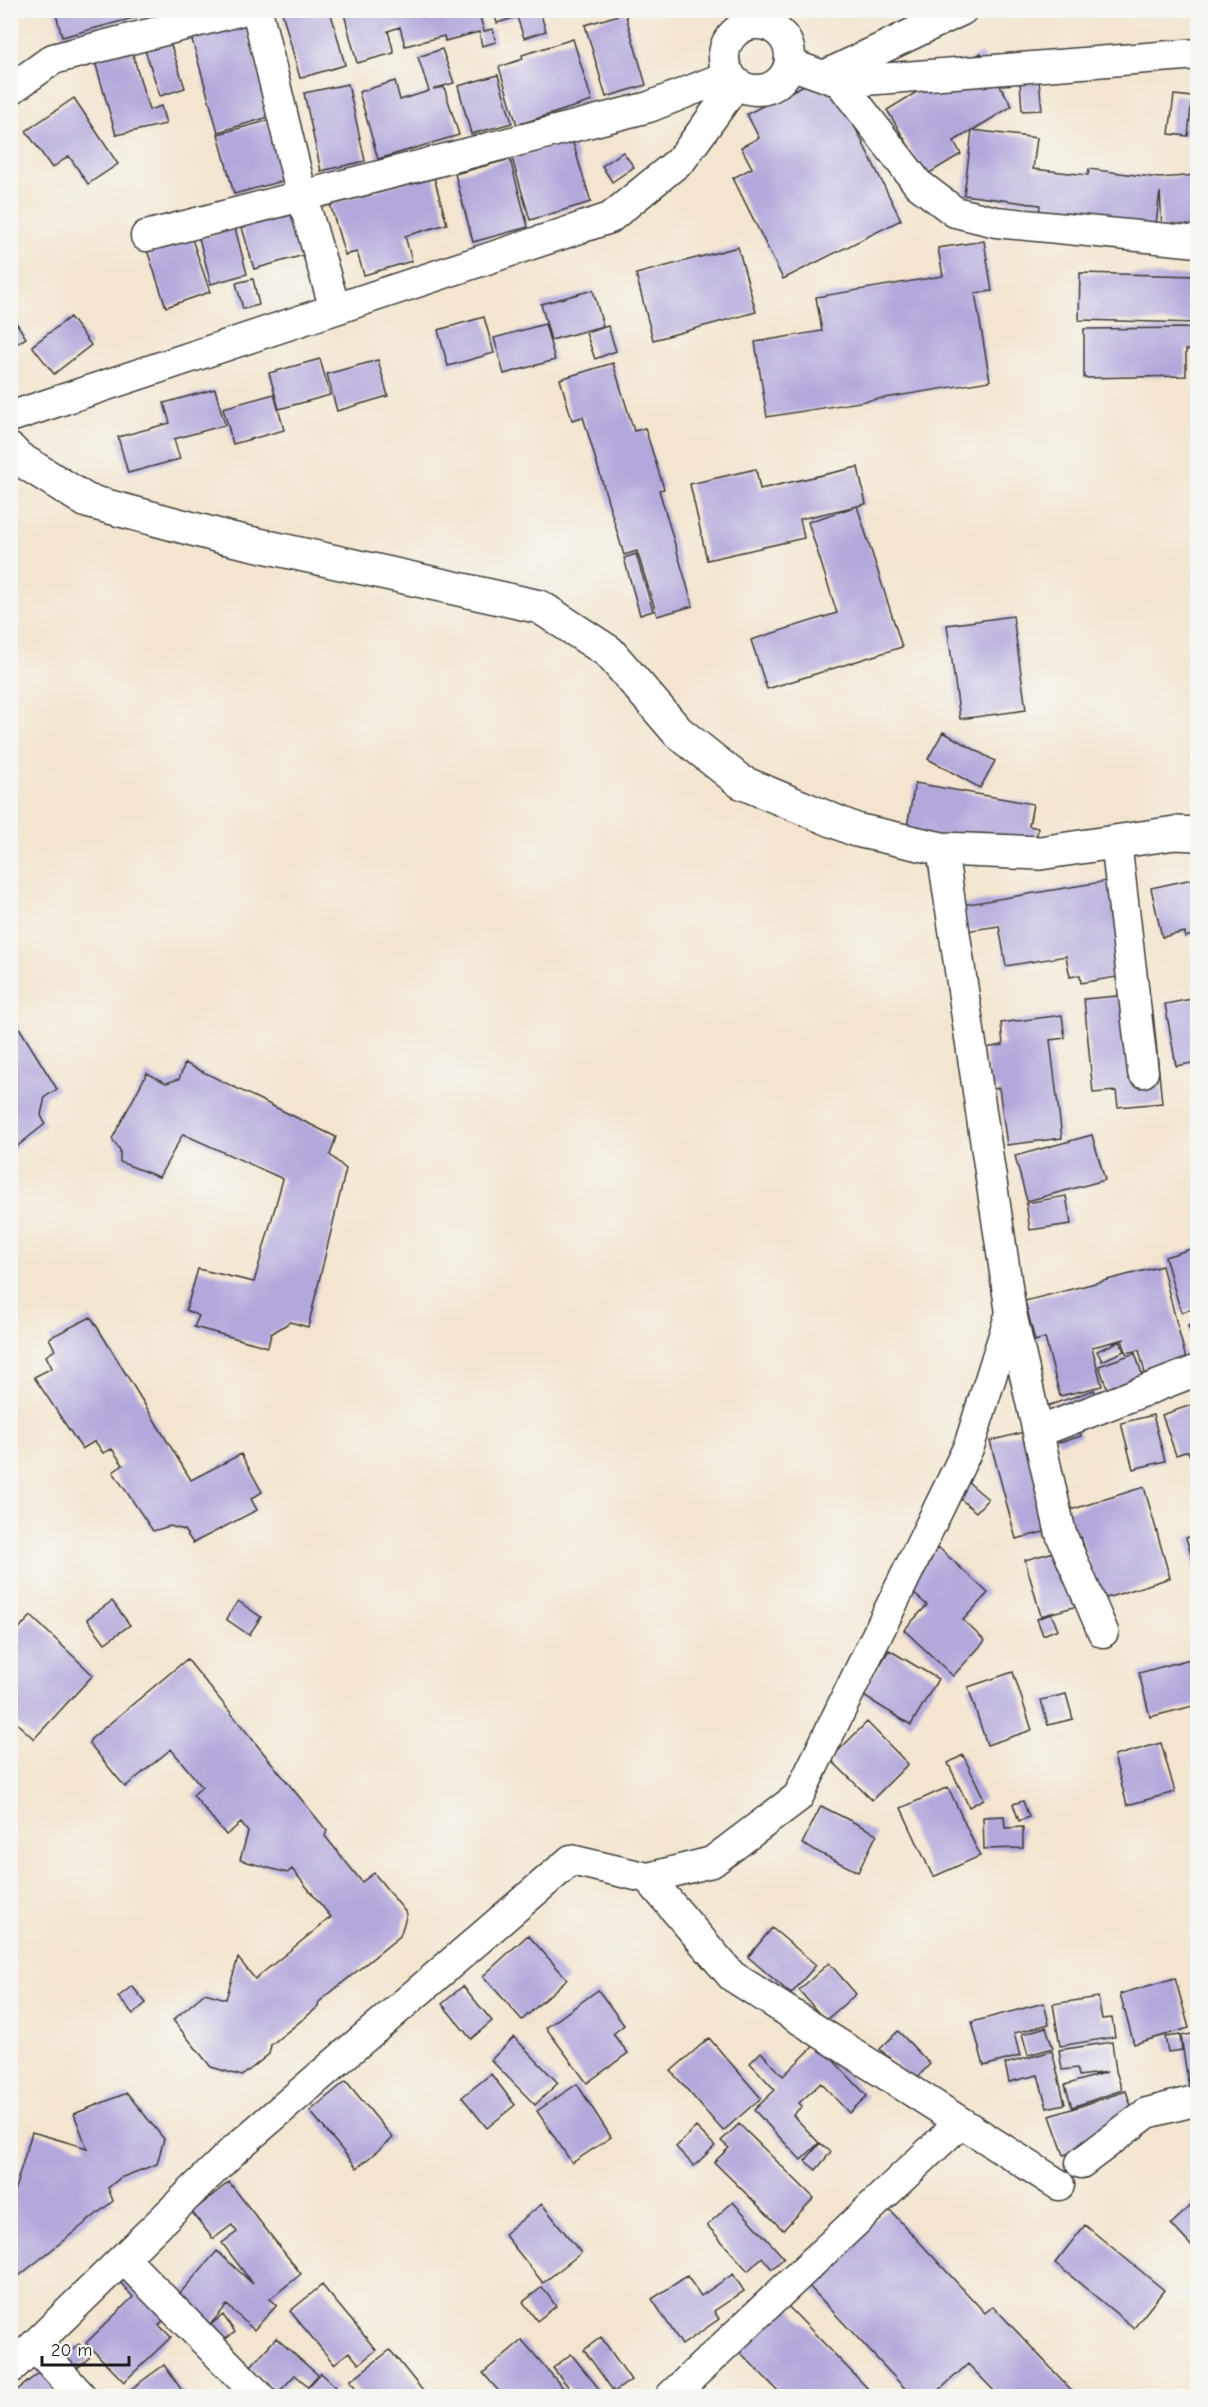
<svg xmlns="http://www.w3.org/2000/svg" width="1208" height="2407" font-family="'Comic Neue',sans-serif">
<rect width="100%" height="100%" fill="#f6f6f2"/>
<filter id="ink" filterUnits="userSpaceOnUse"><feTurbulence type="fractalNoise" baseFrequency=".0167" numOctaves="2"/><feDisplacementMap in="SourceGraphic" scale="12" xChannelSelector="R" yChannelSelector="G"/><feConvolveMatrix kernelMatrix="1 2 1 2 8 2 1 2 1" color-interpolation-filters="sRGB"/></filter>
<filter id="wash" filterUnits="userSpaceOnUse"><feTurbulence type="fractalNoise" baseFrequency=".008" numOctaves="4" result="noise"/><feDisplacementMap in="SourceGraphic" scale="24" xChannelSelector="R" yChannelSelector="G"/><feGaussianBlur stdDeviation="1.35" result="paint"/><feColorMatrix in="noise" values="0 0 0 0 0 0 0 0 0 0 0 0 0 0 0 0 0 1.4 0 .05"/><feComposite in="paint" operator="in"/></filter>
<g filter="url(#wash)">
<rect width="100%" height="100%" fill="#f3e5cf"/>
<g id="blocks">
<path fill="#b4a7db" d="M 55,10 L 160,10 L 160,11 L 62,37 Z
M 287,10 L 330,10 L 345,65 L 300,78 L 282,12 Z
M 343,10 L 478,10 L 484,31 L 493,29 L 496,42 L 482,46 L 479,32 L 445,41 L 444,36 L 405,46 L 400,27 L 388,31 L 394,53 L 357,63 Z
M 493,10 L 545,10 L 540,12 L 546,31 L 524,38 L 517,17 L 497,23 Z
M 242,13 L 272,116 L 218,132 L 189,29 Z
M 625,13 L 646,85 L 606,97 L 585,25 Z
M 573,39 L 592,101 L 517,125 L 499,67 L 523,59 L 522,55 Z
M 170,42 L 185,88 L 160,96 L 145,50 Z
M 131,48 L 149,110 L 161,106 L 166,124 L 116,135 L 94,58 Z
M 442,49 L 454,83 L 433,89 L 444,87 L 459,135 L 378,159 L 359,92 L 395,81 L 400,100 L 429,91 L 418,57 Z
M 981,53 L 1012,106 L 973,130 L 1037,138 L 1033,169 L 1088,175 L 1089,169 L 1159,178 L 1197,175 L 1197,227 L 1162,229 L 1160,192 L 1155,231 L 1039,216 L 1040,205 L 964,195 L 972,130 L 954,141 L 961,154 L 926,175 L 887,110 Z
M 828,73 L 901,220 L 783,279 L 733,178 L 752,168 L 741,147 L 759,138 L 747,114 Z
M 498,75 L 512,123 L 471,134 L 458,86 Z
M 1039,81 L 1042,110 L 1022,111 L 1020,82 Z
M 348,84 L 365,161 L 321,171 L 304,93 Z
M 1174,95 L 1192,97 L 1188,136 L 1169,134 Z
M 74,98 L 118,164 L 88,184 L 69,156 L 52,168 L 26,131 Z
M 274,119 L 290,179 L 234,194 L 218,134 Z
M 572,140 L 591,202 L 530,220 L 512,158 Z
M 623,152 L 634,167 L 612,182 L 602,166 Z
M 510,159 L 528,227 L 473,242 L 455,174 Z
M 433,174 L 447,224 L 405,236 L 412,261 L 364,275 L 357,252 L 345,255 L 330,204 Z
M 291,210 L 304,255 L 254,269 L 241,224 Z
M 235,228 L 247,274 L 211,284 L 199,238 Z
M 190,233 L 210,292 L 166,307 L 146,247 Z
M 984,241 L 992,291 L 975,293 L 990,381 L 767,417 L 755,342 L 822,331 L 816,297 L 943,276 L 938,248 Z
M 738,247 L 756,312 L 653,340 L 636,274 Z
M 1080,273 L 1197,276 L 1197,323 L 1079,320 Z
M 253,279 L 259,305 L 243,309 L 236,283 Z
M 593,290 L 603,326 L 551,340 L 541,304 Z
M 10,313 L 26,338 L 10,348 Z
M 70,317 L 91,345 L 54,374 L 32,346 Z
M 484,317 L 494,353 L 448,366 L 438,330 Z
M 545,324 L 555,360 L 504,374 L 494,338 Z
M 608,326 L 616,351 L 595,359 L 586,333 Z
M 1195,328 L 1195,349 L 1186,350 L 1186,376 L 1084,378 L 1084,329 Z
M 320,359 L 330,395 L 279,409 L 269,373 Z
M 378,360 L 388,396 L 337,411 L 327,374 Z
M 613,363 L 634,431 L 645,428 L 664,489 L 659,490 L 693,606 L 657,616 L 637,551 L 624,555 L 583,417 L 572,420 L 560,379 Z
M 215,389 L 225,425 L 174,439 L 180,459 L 128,473 L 118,437 L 170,423 L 164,403 Z
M 274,394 L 284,430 L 233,444 L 223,408 Z
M 858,467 L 866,504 L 800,519 L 804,538 L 707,560 L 690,484 L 756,469 L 760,489 Z
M 857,506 L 902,647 L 767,689 L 751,640 L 837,613 L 808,522 Z
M 636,554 L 653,611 L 640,615 L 624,558 Z
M 1013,616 L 1026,710 L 960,719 L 947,625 Z
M 943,732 L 995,761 L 980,788 L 928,759 Z
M 915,783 L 1033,804 L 1029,826 L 1038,828 L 1031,869 L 906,832 Z
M 1197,878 L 1197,934 L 1185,937 L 1185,932 L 1162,937 L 1151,888 Z
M 1113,880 L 1129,975 L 1081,983 L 1080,975 L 1070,977 L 1066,956 L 1006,966 L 999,926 L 966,931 L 962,905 Z
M 1140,994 L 1142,1014 L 1153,1013 L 1162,1103 L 1118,1107 L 1116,1091 L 1093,1093 L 1084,999 Z
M 1197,998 L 1197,1062 L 1176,1066 L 1165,1004 Z
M 10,1013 L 57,1089 L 45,1097 L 41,1115 L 45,1124 L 10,1152 Z
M 1062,1015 L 1065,1038 L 1050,1040 L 1062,1138 L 1007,1145 L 999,1088 L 990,1089 L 985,1048 L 1003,1045 L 1001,1023 Z
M 185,1063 L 336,1137 L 330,1155 L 346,1169 L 308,1327 L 290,1322 L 271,1334 L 268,1347 L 194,1327 L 199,1316 L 186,1310 L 198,1269 L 254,1282 L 283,1179 L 183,1134 L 159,1177 L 120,1162 L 120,1150 L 112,1139 L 147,1073 L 166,1083 L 179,1079 Z
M 1092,1135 L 1105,1180 L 1027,1201 L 1015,1156 Z
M 1066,1196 L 1071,1224 L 1030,1230 L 1026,1203 Z
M 1197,1247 L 1197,1308 L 1181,1312 L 1165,1257 Z
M 1162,1266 L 1193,1386 L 1151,1397 L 1139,1350 L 1126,1353 L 1122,1340 L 1125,1339 L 1092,1347 L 1102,1386 L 1060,1396 L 1045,1338 L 1035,1341 L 1025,1301 Z
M 91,1317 L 191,1480 L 241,1454 L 262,1492 L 251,1499 L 257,1510 L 193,1543 L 184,1530 L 170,1526 L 153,1531 L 113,1472 L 123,1465 L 112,1449 L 103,1453 L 95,1441 L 82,1449 L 34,1377 L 52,1368 L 46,1356 L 55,1350 L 49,1338 Z
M 1197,1322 L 1197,1351 L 1188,1326 Z
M 1120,1341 L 1124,1351 L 1102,1361 L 1097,1351 Z
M 1135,1353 L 1151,1401 L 1116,1414 L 1099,1366 Z
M 1094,1390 L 1103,1419 L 1078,1427 L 1081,1436 L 1059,1443 L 1047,1406 Z
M 1197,1403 L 1197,1463 L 1193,1465 L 1188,1451 L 1176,1455 L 1162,1415 Z
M 1153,1415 L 1165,1461 L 1133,1469 L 1121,1423 Z
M 1028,1431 L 1060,1528 L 1016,1539 L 990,1441 Z
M 962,1477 L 988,1499 L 976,1512 L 951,1491 Z
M 1144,1487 L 1170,1578 L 1100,1600 L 1081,1537 L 1076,1539 L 1067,1511 Z
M 1197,1534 L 1197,1575 L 1186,1538 Z
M 938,1547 L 988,1593 L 963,1620 L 985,1641 L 953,1676 L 904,1630 L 927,1605 L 904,1585 Z
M 1065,1549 L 1081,1605 L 1041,1616 L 1025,1560 Z
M 112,1601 L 130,1625 L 105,1643 L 87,1619 Z
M 238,1601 L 261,1617 L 249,1635 L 226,1619 Z
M 1051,1614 L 1058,1629 L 1043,1635 L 1037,1619 Z
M 31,1616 L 93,1675 L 34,1739 L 10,1717 L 10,1638 Z
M 889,1650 L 938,1679 L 911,1725 L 862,1695 Z
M 1197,1657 L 1197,1705 L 1150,1717 L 1139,1673 Z
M 187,1659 L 327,1831 L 325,1836 L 362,1882 L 374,1873 L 407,1914 L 400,1936 L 319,2002 L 318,2007 L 271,2045 L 269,2054 L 242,2076 L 211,2067 L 173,2020 L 205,1993 L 226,1999 L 238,1958 L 255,1979 L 331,1917 L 292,1869 L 287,1873 L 240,1860 L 248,1832 L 241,1823 L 226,1835 L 193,1795 L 202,1787 L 171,1749 L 125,1787 L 89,1743 L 91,1739 Z
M 1013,1672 L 1032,1730 L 987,1745 L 968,1687 Z
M 1066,1694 L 1073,1719 L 1048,1725 L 1041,1700 Z
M 867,1722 L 908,1764 L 872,1800 L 830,1759 Z
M 1161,1743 L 1175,1792 L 1127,1805 L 1114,1756 Z
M 963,1755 L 984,1799 L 969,1807 L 948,1763 Z
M 948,1787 L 980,1856 L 933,1877 L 901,1808 Z
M 1023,1801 L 1029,1817 L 1019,1821 L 1013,1804 Z
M 821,1806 L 877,1834 L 858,1872 L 802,1844 Z
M 1004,1816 L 1005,1828 L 1023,1827 L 1023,1848 L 984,1849 L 983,1817 Z
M 772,1928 L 816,1965 L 791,1994 L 748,1957 Z
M 528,1935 L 567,1979 L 522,2020 L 483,1976 Z
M 829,1963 L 856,1994 L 825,2021 L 799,1990 Z
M 1175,1978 L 1189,2028 L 1134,2044 L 1120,1994 Z
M 132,1986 L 146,2003 L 133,2014 L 118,1997 Z
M 463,1986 L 492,2021 L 471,2039 L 442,2004 Z
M 598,1990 L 624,2025 L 613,2034 L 628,2053 L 587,2083 L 546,2028 Z
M 1098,1997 L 1102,2019 L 1112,2018 L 1115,2037 L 1060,2046 L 1053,2004 Z
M 1044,2003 L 1049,2024 L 1014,2033 L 1020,2056 L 984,2066 L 972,2022 Z
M 1046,2027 L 1053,2048 L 1028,2055 L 1022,2034 Z
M 898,2031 L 930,2064 L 913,2082 L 880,2049 Z
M 1197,2033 L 1197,2086 L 1189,2088 L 1181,2036 Z
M 1180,2035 L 1182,2050 L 1168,2052 L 1165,2037 Z
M 514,2037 L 558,2083 L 535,2105 L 491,2060 Z
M 709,2038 L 761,2098 L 723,2131 L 671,2071 Z
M 1112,2042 L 1116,2071 L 1122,2090 L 1072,2107 L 1065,2085 L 1107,2072 L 1079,2076 L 1077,2068 L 1062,2070 L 1059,2050 Z
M 817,2043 L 867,2096 L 849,2113 L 821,2083 L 799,2103 L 802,2106 L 793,2115 L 819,2143 L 801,2160 L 754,2110 L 775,2090 L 750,2063 L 761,2052 L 783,2076 Z
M 1052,2051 L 1065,2104 L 1047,2108 L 1038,2075 L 1009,2082 L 1005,2064 Z
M 491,2074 L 515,2105 L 487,2128 L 462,2097 Z
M 346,2081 L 393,2138 L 357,2168 L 310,2111 Z
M 577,2084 L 611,2137 L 572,2163 L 537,2111 Z
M 1126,2091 L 1139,2130 L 1064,2155 L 1050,2116 Z
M 127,2093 L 164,2139 L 157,2164 L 120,2178 L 108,2188 L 113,2201 L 10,2283 L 10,2205 L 32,2132 L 87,2148 L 74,2114 Z
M 739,2124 L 814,2198 L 783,2230 L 714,2162 L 729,2148 L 721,2141 Z
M 696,2127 L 715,2146 L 694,2166 L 676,2147 Z
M 820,2143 L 831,2152 L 816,2170 L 805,2161 Z
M 229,2182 L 301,2274 L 270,2299 L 277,2305 L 254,2330 L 227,2305 L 209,2326 L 223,2315 L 235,2332 L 216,2346 L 173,2301 L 217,2251 L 253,2284 L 222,2243 L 237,2232 L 232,2225 L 213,2239 L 192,2212 Z
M 1197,2200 L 1197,2252 L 1171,2224 Z
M 733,2202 L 784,2258 L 772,2269 L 762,2257 L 748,2271 L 707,2225 Z
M 542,2204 L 581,2253 L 543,2283 L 504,2234 Z
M 888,2208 L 985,2313 L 993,2306 L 1077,2396 L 999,2396 L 968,2364 L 933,2396 L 912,2396 L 807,2284 Z
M 1085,2225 L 1164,2290 L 1134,2328 L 1055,2263 Z
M 131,2270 L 171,2313 L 159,2325 L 171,2337 L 124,2382 L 86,2343 L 133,2297 L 119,2281 Z
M 733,2274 L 744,2291 L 714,2311 L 719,2319 L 682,2345 L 652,2299 L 687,2276 L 701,2296 Z
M 322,2285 L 376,2350 L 359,2364 L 349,2352 L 334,2364 L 290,2311 Z
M 542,2287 L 556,2306 L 537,2321 L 523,2302 Z
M 784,2302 L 875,2396 L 783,2396 L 736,2348 Z
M 601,2337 L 631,2380 L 614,2392 L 584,2350 Z
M 276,2338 L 318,2375 L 308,2386 L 295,2375 L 278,2393 L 250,2367 Z
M 522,2340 L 570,2396 L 503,2396 L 483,2373 Z
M 79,2344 L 90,2357 L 73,2372 L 62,2359 Z
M 390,2350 L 427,2396 L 362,2396 L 350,2381 Z
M 571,2354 L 605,2396 L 576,2396 L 553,2368 Z
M 164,2365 L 186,2396 L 125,2396 L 124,2394 Z
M 46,2367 L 71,2396 L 10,2396 Z
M 321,2373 L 337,2388 L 329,2396 L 300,2396 Z"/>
</g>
</g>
<g filter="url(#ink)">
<use href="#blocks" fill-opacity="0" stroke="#3c3a37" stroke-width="1.5"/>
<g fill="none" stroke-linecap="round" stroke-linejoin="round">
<g stroke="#3c3a37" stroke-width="33">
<path id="street" d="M 257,10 L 302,196 L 335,309
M724 57a33 33 0 1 1 66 0a33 33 0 1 1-66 0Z
M 790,64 L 840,82 L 918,184 L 955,212 L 996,222 L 1198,242
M 824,76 L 962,10
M 840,82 L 1198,54
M 10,90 L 53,59 L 242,10
M 146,236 L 649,107 L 730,75
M 10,417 L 610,218 L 682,159 L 737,83
M 1116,842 L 1143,1072
M 1011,1313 L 1061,1534 L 1103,1632
M 1038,1432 L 1198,1370
M 648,1878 L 732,1976 L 1059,2185
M 1081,2163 L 1147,2113 L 1198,2100
M 124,2259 L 259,2396
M 36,2347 L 81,2396
M 10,2369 L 234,2150 L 571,1860 L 648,1878 L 712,1862 L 798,1797 L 969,1446 L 1011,1313 L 942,849
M 671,2396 L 960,2123"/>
</g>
<g stroke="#3c3a37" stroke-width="36">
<path id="secondary" d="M 10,450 L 18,458 L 87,501 L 227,538 L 540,607 L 609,652 L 678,732 L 741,782 L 856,830 L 942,849 L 1040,853 L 1175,833 L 1198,834"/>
</g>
<use href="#street" stroke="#fff" stroke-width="30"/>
<use href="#secondary" stroke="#fff" stroke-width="33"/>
</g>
</g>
<rect width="1208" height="2407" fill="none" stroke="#f6f6f2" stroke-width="36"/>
<path d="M42 2356v9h87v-9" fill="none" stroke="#1c1c1c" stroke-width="3"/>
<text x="51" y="2356" font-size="18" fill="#1c1c1c" stroke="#f6f6f2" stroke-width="4.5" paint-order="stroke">20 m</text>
</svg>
